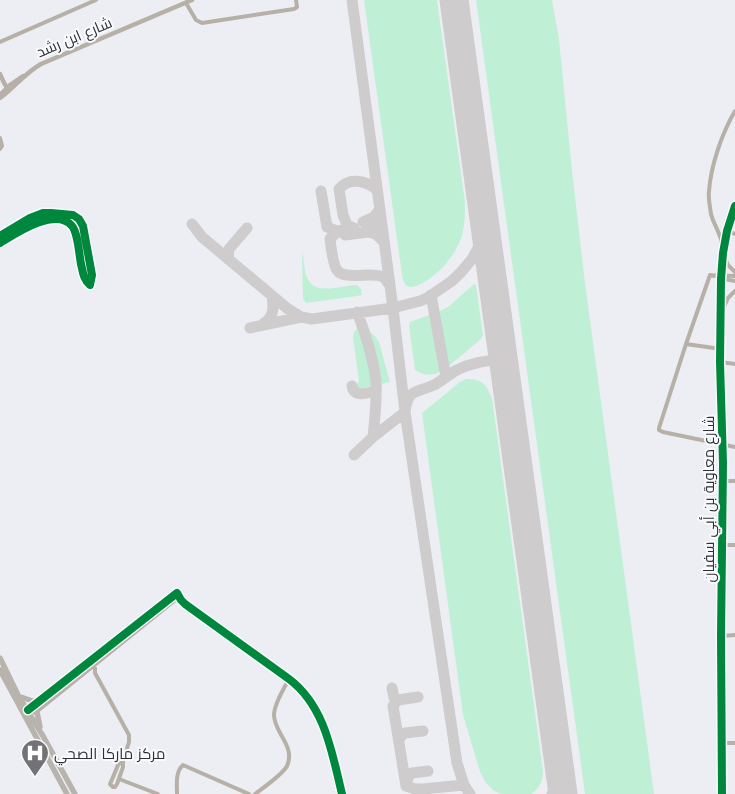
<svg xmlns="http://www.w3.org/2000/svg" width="735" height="794" font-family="Helvetica,Cairo,sans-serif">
<rect width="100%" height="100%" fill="#edeef3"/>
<path fill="#bff0d6" d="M 364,0 L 437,0 L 465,202 C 465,215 465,229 460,241 C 457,248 453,255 448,261 C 443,269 417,292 407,286 C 403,283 403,279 402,275 Z
M 476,0 L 552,0 L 559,39 L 572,171 L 585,283 L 654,794 L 585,794 Z
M 303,253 C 304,261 304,270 307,277 C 314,297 341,285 357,285 L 361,289 L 362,295 L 357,296 L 306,303 L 303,299 L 302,259 Z
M 474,284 L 476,285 L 483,335 L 481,339 C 471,347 445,371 435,374 C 427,376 421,374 415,370 L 409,326 L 410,322 L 435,313 L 448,307 Z
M 356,329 L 363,330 C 373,341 378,371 377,385 L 358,389 L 357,384 L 359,381 L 353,337 L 354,332 Z
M 369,331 L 375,336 L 379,342 L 390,382 L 382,384 L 373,345 Z
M 466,379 C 482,379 486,384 492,398 L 543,771 C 543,781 540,788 531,794 L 501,794 L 494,791 L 486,783 L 480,772 L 463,715 L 422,413 L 460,382 Z"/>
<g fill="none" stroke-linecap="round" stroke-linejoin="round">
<path stroke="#cecccc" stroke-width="11" d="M 352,0 L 393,308 L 405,412 L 457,763 L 464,785 L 470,794
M 377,190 C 366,180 349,177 339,189 L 343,215 L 347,225 L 354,228 C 343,230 337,229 330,239 C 331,247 333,265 337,270 C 344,281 372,271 383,277 C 385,278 387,281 388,283
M 321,191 L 327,227 L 337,231
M 380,209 L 374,217 L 363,222 L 373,223 L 383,232
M 192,224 L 202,237 L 288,309 L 301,317 L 312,319 L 393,308 L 420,301 L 427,298 L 452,281 L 462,271 L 472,259 L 486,234
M 345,235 L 368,232 L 376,234 L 384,242
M 228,259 L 229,249 L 247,228
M 431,295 L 446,377
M 357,312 C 366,335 373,357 376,381 C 377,400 375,418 373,437
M 263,324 C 274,317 274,308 272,296
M 250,328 L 301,317
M 352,386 C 354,398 366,393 376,391
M 354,455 L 373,437 L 405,412 C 408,388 416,393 434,385 C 442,381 449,374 457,370 C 472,362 487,361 503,359
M 392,688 L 394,698 L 398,700
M 418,697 L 398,700 L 393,706 L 406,786 L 415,789 L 423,789
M 399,738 L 405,733 L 423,731
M 406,786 L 408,777 L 412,773 L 428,771
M 417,793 L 423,789 L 464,785
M 552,794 L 554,792 L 560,770"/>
<path stroke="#cecccc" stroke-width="29" d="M 454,0 L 563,794"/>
<path stroke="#b7b0a7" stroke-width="4" d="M 186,3 L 196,20 L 202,23 L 294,9 L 297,7 L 296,0
M 0,42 L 96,0
M 0,138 L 2,146 L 0,149
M 727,231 L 735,234
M 722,246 C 722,235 714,226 711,214 C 710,206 708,199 709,191 C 711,165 722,133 735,111
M 724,256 L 728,265 L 735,272
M 735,276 C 726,275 718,277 710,275 L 686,344 L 659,428 L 659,430 L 663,432 L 735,447
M 719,278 L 735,281
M 722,311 L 728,298 L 735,291
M 686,344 L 721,349
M 720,362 L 735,364
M 723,481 L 735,481
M 723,545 L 735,545
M 721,636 L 735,635
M 93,665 L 95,668 L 95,673 L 129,735 L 129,742 L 123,761 L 123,767 L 117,784 L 115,787 L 113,787 L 110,784 L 111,782 L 118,765 L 123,761
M 28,710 L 177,593 L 181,600 L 185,604 L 289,679 C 325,706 332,753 342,794
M 35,713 L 179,597
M 722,743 L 735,743
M 119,779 L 158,794
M 177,794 C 177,785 175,772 183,765 L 249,794
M 255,794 C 263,788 283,774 287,766 C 296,746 274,733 274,715 C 274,704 284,688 289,679
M 722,794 L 721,636 L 723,463 L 720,362 L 721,279 L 723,253 L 727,231 L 735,206"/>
<path stroke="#b7b0a7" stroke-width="4.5" d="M 0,74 C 3,80 4,85 9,90
M 0,95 L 10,85 L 23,76
M 0,98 C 15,87 25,73 41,64 L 192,0
M 0,236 L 30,218 L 43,213 L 51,213 L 73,215 L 79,219 L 83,226 L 92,275 L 90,285 C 83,279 83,272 81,264 C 79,254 78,233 72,226 C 56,206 15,234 0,243"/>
<path stroke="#b8b3ad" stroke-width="5.5" d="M 0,658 L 19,697 L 43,736 L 75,794
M 0,670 L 67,794
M 21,697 L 38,703
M 37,712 L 40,727"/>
<g stroke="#f9fafe" stroke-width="11">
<path id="cycleway" d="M 0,236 L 30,218 L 43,213 L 51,213 L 73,215 L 79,219 L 83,226 L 92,275 L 90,285 C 83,279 83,272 81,264 C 79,254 78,233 72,226 C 56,206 15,234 0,243
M 28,710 L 177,593 L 181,600 L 185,604 L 289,679 C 325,706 332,753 342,794
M 722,794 L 721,636 L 723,463 L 720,362 L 721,279 L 723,253 L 727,231 L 735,206"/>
</g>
<use href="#cycleway" stroke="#00873e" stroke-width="8"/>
</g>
<defs>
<g id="hospital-pin" transform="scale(1.4375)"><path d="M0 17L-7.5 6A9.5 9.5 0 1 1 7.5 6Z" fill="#727277" stroke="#f9fafe"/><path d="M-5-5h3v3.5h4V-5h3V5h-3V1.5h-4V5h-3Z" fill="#fff"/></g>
</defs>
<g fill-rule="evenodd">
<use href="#hospital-pin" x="35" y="753"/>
</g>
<g text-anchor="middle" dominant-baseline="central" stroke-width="4" stroke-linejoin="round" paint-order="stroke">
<g font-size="15" fill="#2f3034" stroke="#f9fafe">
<text transform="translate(74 37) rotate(-23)">شارع ابن رشد</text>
<text transform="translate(708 499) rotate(-90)">شارع معاوية بن أبي سفيان</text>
</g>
<g font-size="15" fill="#2f3034" stroke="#f9fafe" text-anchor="start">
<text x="54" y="753">مركز ماركا الصحي</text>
</g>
</g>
</svg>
